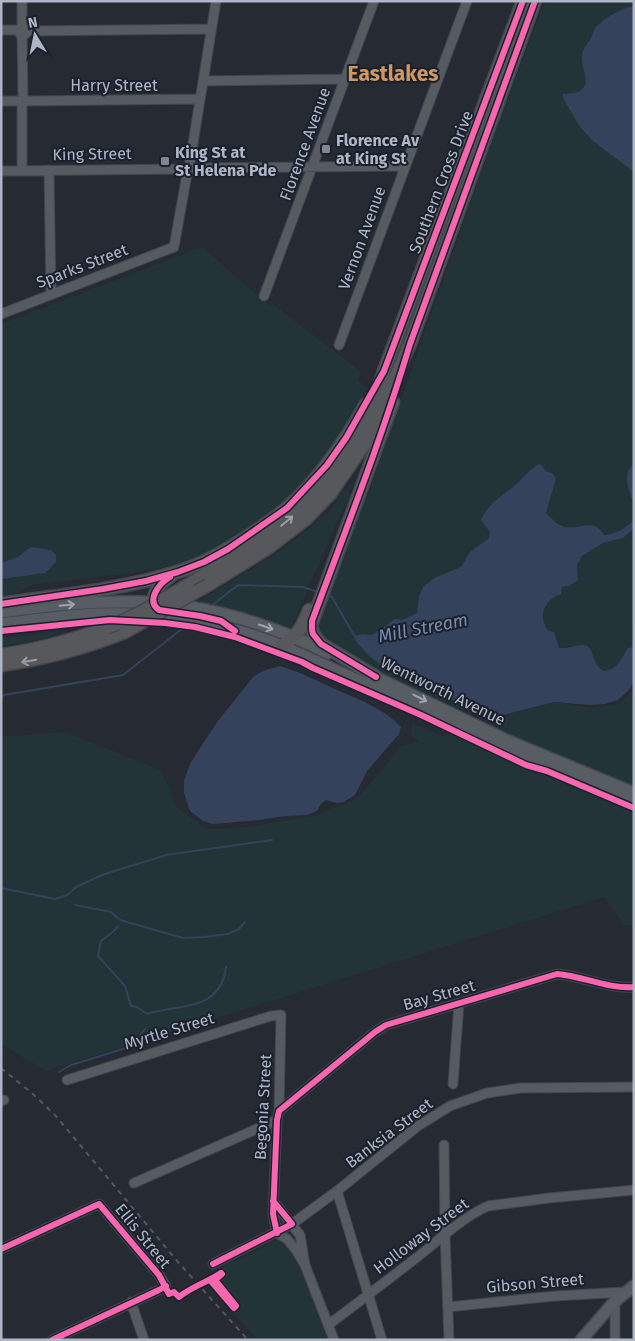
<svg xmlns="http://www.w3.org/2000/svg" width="635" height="1341" font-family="'Fira Sans',sans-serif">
<rect width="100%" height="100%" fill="#262a33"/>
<path fill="#233438" d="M 545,1 L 634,1 L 634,471 L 626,476 L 634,504 L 634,520 C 626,528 616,534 604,535 C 595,517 576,532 562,526 C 556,524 551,518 546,513 L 551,495 L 376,661 L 385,668 L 413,682 L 469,708 L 489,715 L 554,702 L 595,708 L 619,704 L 634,690 L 634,926 L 624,925 L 604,897 L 46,1071 L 1,1044 L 1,737 L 65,732 L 161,770 L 177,807 L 206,829 L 238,828 L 315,816 L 356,799 L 377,776 L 400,747 L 420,742 L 411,735 L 412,723 L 443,736 L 493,724 L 375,670 L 321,639 L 314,628 L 361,510 L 345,504 L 291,628 L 199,601 L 280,551 L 330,511 L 338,501 L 303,487 L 261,521 L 223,546 L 191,561 L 138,572 L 32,585 L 15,594 L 1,596 L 1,324 L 202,247 L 269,305 L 273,304 L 361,372 L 358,380 L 367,388 L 341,436 L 311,477 L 345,491 L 356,478 L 349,493 L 366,500 L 497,127 Z
M 634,528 L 634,626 L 632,629 L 633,647 L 628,648 C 620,659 621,668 604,671 L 595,664 L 593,654 L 584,645 L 559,648 L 554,632 L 549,631 L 543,622 C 544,608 546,598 561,594 L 562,587 L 569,586 L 579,575 L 577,565 L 578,561 L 587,552 L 603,543 L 613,541 L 626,535 Z
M 62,631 L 40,640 L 1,646 L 1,638 Z
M 277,1240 C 298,1241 321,1321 327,1340 L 258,1340 L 203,1280 L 215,1271 Z"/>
<path fill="#35425b" d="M 634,6 L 634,172 L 593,141 L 580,127 L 563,98 L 563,94 C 571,93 579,94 584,87 C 589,80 582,68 582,60 C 581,51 585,47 590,40 C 593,35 593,30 597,26 C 606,17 621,8 634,6 Z
M 539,464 L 543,466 L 545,471 L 552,473 L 556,478 L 546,513 C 551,518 558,526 565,527 C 580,530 594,517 604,535 C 616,534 626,528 634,520 L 634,528 L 623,538 L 603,543 L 582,556 L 577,565 L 578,580 L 569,586 L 562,587 L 561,594 C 544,599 537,618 549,631 L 554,632 L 559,648 C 567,649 575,645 583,645 C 596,646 590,664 604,671 C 619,669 621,658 628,648 L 633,647 L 634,642 L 634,681 L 629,690 L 618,700 L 605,704 L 590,705 L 554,702 L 498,716 L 489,715 L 469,708 L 385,668 L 368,655 L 355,640 L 356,636 L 362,634 L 369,635 L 374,634 L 395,619 L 402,620 L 417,613 L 419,597 L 423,587 L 436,577 L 461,567 L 470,552 L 489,538 L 490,532 L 481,520 C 488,504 502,496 515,485 C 523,479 531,468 539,464 Z
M 634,464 L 634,504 C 629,490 621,475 634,464 Z
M 31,547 L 51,550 L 56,555 L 56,562 L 45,573 L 1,579 L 1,563 L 18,557 Z
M 280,666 C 300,672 318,681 337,690 C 360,700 383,708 401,727 L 399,734 L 367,771 L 355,795 L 344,802 L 337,803 L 326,800 L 321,804 L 317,811 L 307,815 L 285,816 L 259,820 L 213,824 L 203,821 L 190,811 L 184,793 L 184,780 L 191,762 L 217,722 L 254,676 L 265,670 Z"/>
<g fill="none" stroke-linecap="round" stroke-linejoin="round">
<path stroke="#35425b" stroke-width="2" d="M 327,596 L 332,597 L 359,644
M 211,606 L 238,585 L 303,587 L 318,592
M 1,697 L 4,695 L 123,675 L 187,625
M 1,888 L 55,899 L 67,895 L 76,887 L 102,875 L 166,855 L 272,840
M 75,905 L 111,912 L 120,920 L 183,938 L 204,937 L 228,934 L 239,929 L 245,922
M 118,926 L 115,930 L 101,941 L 98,956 L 125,986 L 131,1006 L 137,1007 L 147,1014 C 179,1003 220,1013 226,967
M 59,1072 L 71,1065 L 133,1046 L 145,1029"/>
<g stroke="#42454c" stroke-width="11">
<path id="minor" d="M 22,26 L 22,1
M19 31a4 4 0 1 1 8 0a4 4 0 1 1-8 0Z
M 1,30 L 18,30
M 27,31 L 211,29
M 22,35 L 23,96
M 203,81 L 344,79
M 1,101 L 17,101
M 27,101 L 200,99
M 190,162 L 216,1
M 195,168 L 405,166
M 22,170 L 22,106
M 49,170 L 51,294
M 1,171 L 183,169
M 264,296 L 374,1
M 1,314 L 174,247 L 187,174
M 339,345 L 467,1
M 67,1080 L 271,1016 L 281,1015 L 279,1111 L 277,1120 L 273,1214 L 277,1233 L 287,1239 L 296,1250 L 305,1265
M 453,1084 L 459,1003
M 1,1101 L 4,1100
M 279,1111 L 375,1032 L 386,1025 L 557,974 C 583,976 607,989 634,987
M 444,1145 L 445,1234 L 449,1340
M 134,1183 L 277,1120
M 337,1191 L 382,1340
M 273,1201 L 300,1235 L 305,1265 L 334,1340
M 1,1249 L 99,1204 L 159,1275 L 166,1286 L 159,1290 L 52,1340
M 213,1264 L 292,1224 L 337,1191 L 418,1126 L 450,1106 L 487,1093 L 521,1088 L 634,1087
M 615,1301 L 615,1340
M 131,1302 L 144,1340
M 448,1307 L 555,1296 L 625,1292
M 328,1325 C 359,1302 389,1279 420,1255 C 441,1238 463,1217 488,1206 L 549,1198 L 634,1190"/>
</g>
<g stroke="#444750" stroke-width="14">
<path id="major" d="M 1,612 C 39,607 77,602 115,602 C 189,600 262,620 328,653
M 1,624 C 34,620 68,615 101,614 C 156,612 230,624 282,646 L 544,765 L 634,803
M 369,674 L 506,740 L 634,793
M 581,1340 L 615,1301 L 634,1286"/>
</g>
<g stroke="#43464f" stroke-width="15">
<path id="highway" d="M 188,585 C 261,541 317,510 361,432 C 371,413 377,392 384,371 L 523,1
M 208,585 L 268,548 L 306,519 L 330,494 L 366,442 L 410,344 L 535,1
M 153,603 C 155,589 160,583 171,576
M 1,604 C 60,595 121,590 177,572 C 201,565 224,552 245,538 C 259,528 275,519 288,507 C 320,478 345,442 366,404
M 282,646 C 298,635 302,628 309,610
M 1,655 C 38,650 72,640 107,628
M 1,665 C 44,659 85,648 125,632
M 376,677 L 321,644 L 313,634 L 311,625 L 393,402"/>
</g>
<use href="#minor" stroke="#565a61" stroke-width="9"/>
<use href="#major" stroke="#585c63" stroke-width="11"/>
<use href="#highway" stroke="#56585b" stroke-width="12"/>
<path stroke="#55585e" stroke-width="2" stroke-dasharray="5 5" stroke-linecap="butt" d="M 1,1068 L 33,1094 L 55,1115 L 178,1262 L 248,1340"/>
<g stroke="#43464f" stroke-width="15" stroke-linecap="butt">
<path id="highway-bridge" d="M 107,628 L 140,613 L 188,585
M 125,632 L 208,585"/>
</g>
<use href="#highway-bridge" stroke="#56585b" stroke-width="12"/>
<g stroke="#1a212d" stroke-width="9">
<path id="cycleway" d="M 170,577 C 160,583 145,600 159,610 L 200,616 L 221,621 L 235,631
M 1,604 L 103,589 L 146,581 L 178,572 L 204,562 L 228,549 L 287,508 L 327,465 L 346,438 L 384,371 L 523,1
M 1,631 L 110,620 L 165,623 L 195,627 L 235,637 L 302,662 L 313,668 L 421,715 L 526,765 L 547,771 L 634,808
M 376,677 L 321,644 L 313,634 L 312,630 L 312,621 C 346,529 382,438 410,344 L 535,1
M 277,1233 L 273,1214 L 277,1120 L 279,1111 L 375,1032 L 386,1025 L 557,974 C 583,976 607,989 634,987
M 1,1249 L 99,1204 L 159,1275 L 169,1294 L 174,1292 L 179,1297 C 191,1287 208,1282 221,1273
M 213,1264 L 292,1224 L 273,1201
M 210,1280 L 234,1308 L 236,1306 L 215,1280 L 222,1274
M 52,1340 L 159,1290 L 166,1286"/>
</g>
<use href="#cycleway" stroke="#f766af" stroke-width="6"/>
</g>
<defs><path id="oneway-shaft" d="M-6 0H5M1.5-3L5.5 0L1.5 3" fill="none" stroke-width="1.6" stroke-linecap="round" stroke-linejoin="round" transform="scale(1.25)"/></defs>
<g stroke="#9a9eaa">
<use href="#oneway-shaft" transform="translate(287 521) rotate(-40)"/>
<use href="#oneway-shaft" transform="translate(29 661) rotate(170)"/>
</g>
<g stroke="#9ea4b1">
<use href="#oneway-shaft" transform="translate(67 605) rotate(-5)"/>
<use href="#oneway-shaft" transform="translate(266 627) rotate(19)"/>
<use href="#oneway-shaft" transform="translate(420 698) rotate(26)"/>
</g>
<g fill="#808592" stroke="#1a212d" stroke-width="2">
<rect x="321" y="144" width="10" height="10" rx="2.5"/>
<rect x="160" y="156" width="10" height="10" rx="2.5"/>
</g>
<g text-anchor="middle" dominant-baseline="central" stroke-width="4" stroke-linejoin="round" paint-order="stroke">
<g font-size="16" fill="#b0b6c5" stroke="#1a212d">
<text x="114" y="85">Harry Street</text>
<text transform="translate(305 144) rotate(-70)">Florence Avenue</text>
<text transform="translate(92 154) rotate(-1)">King Street</text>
<text transform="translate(441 182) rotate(-69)">Southern Cross Drive</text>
<text transform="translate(362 238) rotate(-70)">Vernon Avenue</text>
<text transform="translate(82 266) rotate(-21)">Sparks Street</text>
<text transform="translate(443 691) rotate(26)">Wentworth Avenue</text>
<text transform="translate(439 995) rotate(-16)">Bay Street</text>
<text transform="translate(169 1031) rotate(-17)">Myrtle Street</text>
<text transform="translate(263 1107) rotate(-87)">Begonia Street</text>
<text transform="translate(389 1133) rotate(-37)">Banksia Street</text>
<text transform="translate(143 1236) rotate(51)">Ellis Street</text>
<text transform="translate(421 1236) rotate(-37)">Holloway Street</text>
<text transform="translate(535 1283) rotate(-5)">Gibson Street</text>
</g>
<g font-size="16" font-weight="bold" fill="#b0b6c5" stroke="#1a212d" text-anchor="start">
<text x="336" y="140">Florence Av<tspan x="336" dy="18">at King St</tspan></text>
<text x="175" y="152">King St at<tspan x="175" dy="18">St Helena Pde</tspan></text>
</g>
<g font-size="18" font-style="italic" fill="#788bac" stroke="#1a212d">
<text transform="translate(423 628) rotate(-11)">Mill Stream</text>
</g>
<g font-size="21" font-weight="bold" fill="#d0985f" stroke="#1a212d">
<text x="393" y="74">Eastlakes</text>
</g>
</g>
<rect width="635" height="1341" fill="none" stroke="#b0b6c5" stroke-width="5"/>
<g transform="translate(35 35) rotate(350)" stroke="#1a212d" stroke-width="4" paint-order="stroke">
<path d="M0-4L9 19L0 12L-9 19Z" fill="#b0b6c5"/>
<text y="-8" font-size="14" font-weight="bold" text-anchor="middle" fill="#b0b6c5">N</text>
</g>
</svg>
